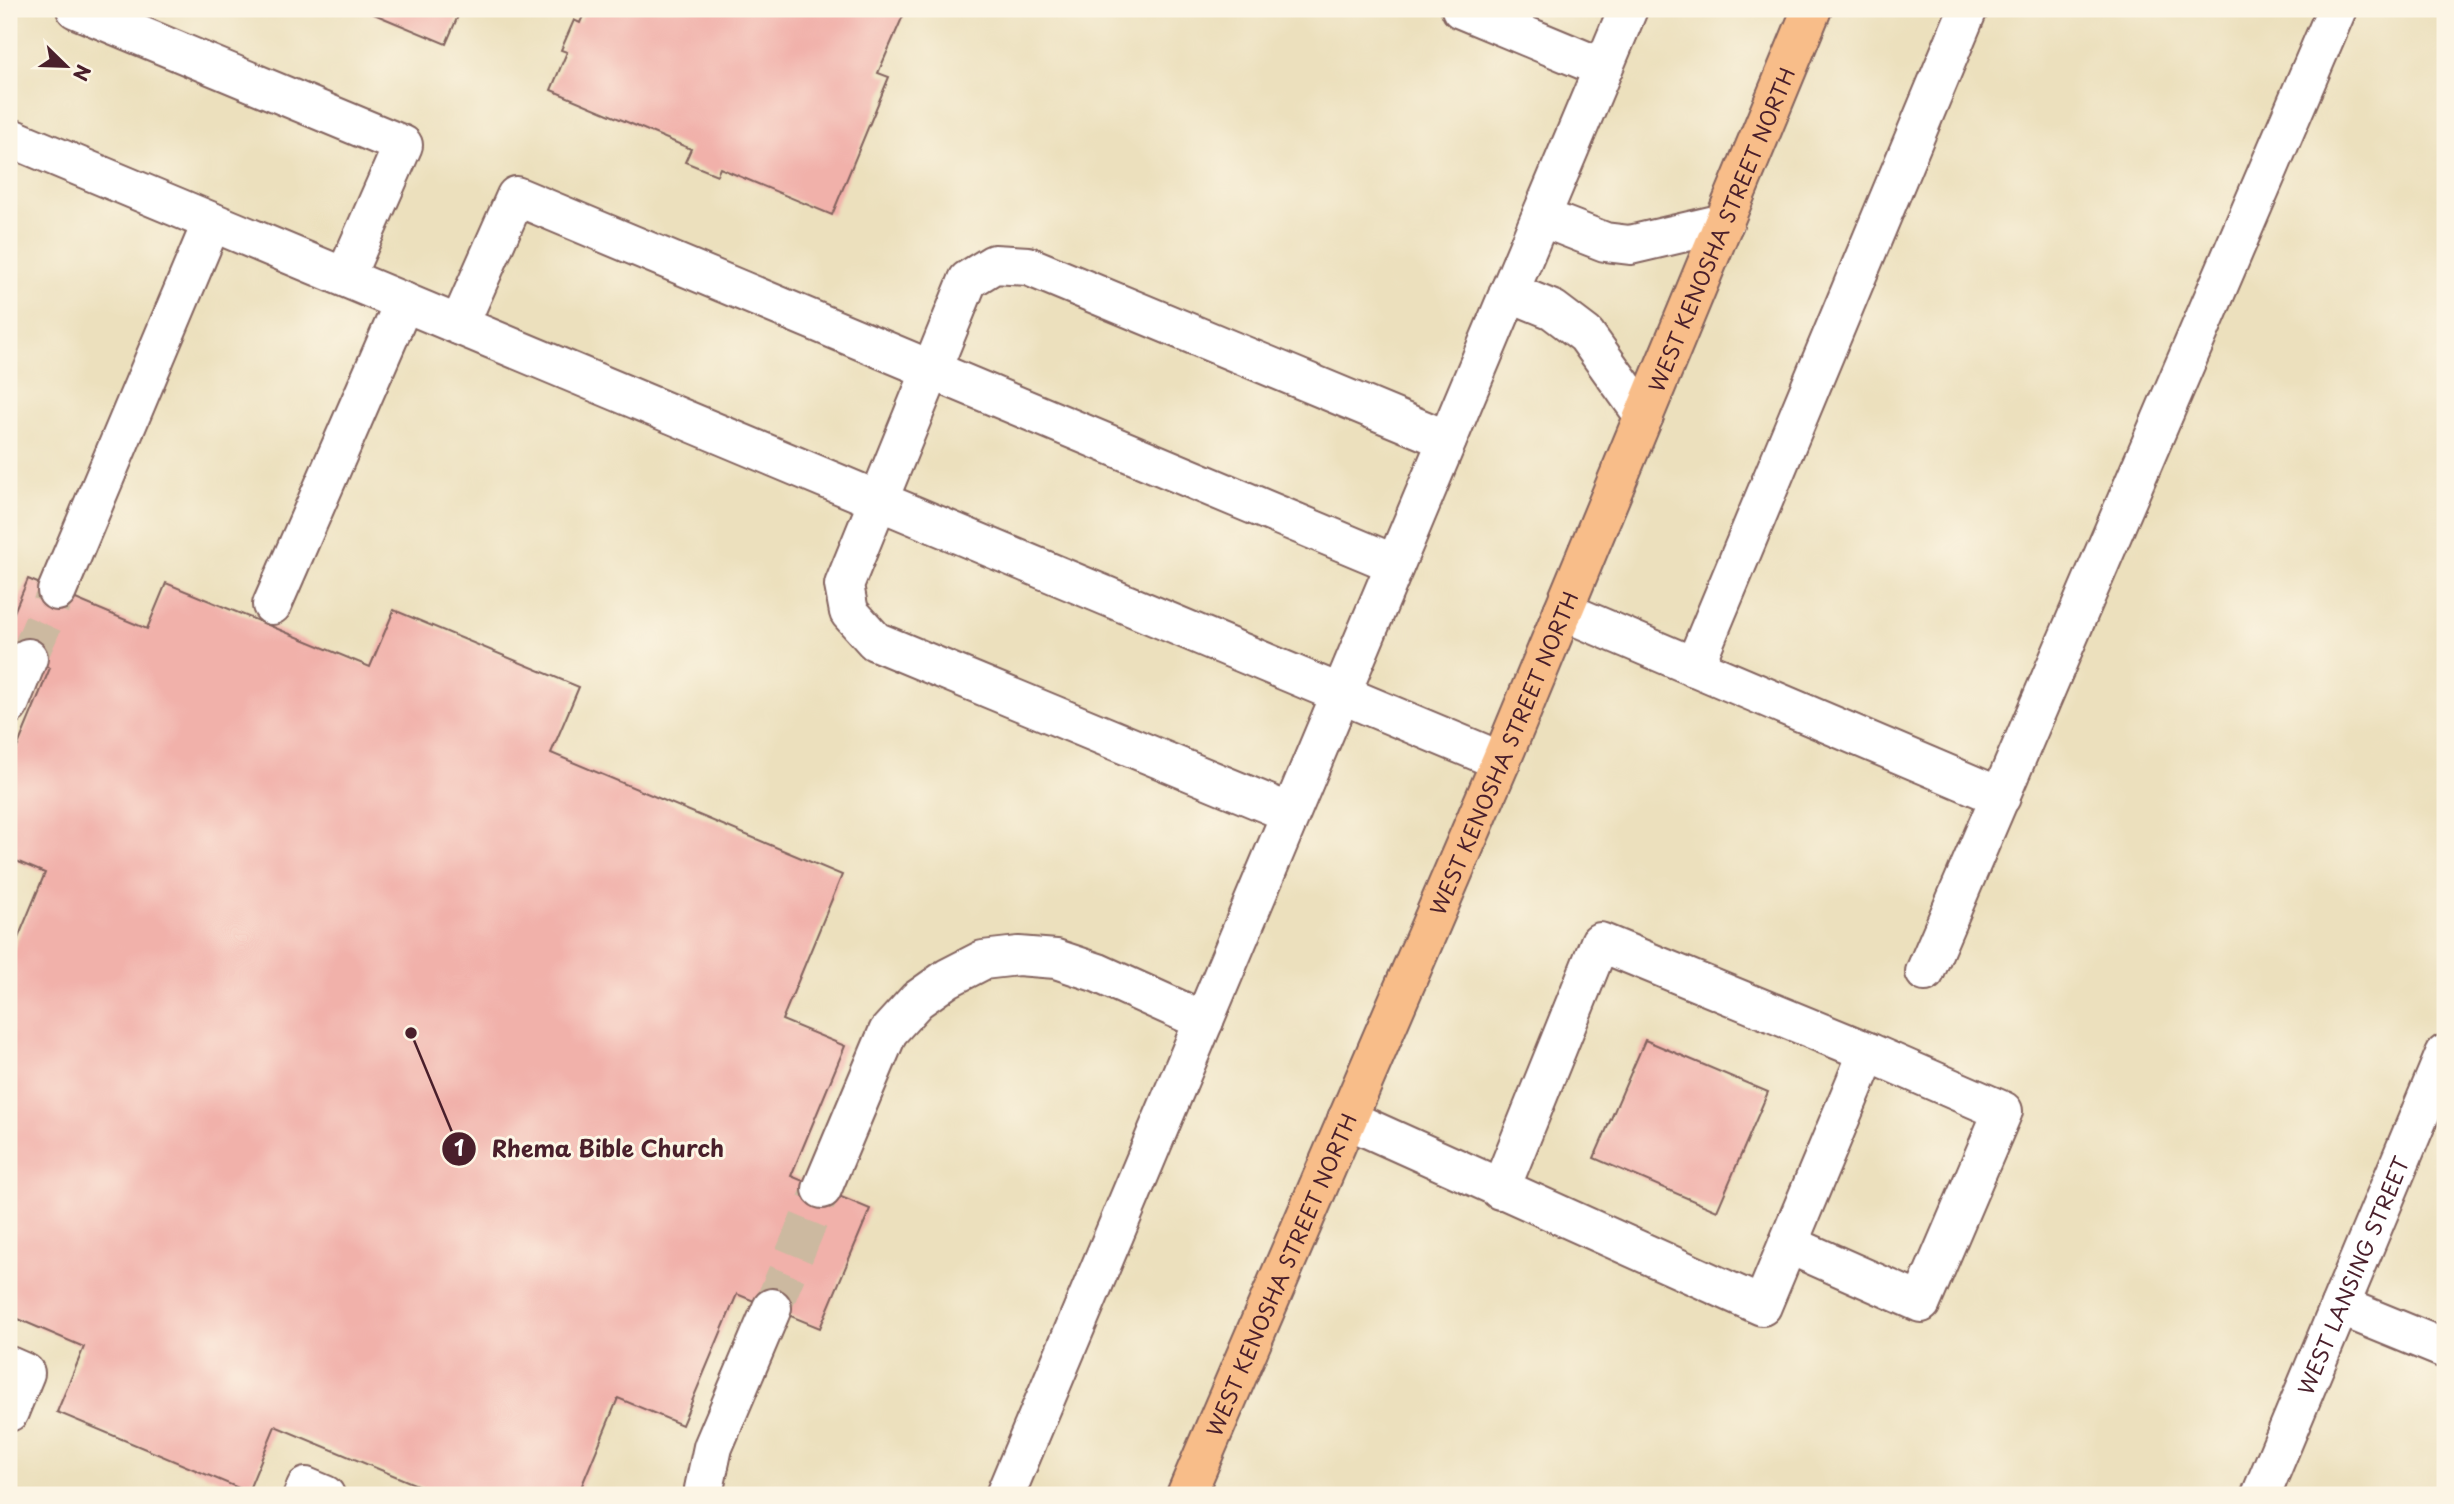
<svg xmlns="http://www.w3.org/2000/svg" width="2454" height="1504" font-family="'Playpen Sans',sans-serif">
<rect width="100%" height="100%" fill="#fcf5e5"/>
<filter id="ink" filterUnits="userSpaceOnUse"><feTurbulence type="fractalNoise" baseFrequency=".0143" numOctaves="2"/><feDisplacementMap in="SourceGraphic" scale="14" xChannelSelector="R" yChannelSelector="G"/><feConvolveMatrix kernelMatrix="1 2 1 2 8 2 1 2 1" color-interpolation-filters="sRGB"/></filter>
<filter id="wash" filterUnits="userSpaceOnUse"><feTurbulence type="fractalNoise" baseFrequency=".00686" numOctaves="4" result="noise"/><feDisplacementMap in="SourceGraphic" scale="28" xChannelSelector="R" yChannelSelector="G"/><feGaussianBlur stdDeviation="1.57" result="paint"/><feColorMatrix in="noise" values="0 0 0 0 0 0 0 0 0 0 0 0 0 0 0 0 0 1.4 0 .05"/><feComposite in="paint" operator="in"/></filter>
<g filter="url(#wash)">
<rect width="100%" height="100%" fill="#ece0bd"/>
<g id="blocks">
<path fill="#f1b1aa" d="M 362,9 L 461,9 L 446,44 Z
M 586,9 L 906,9 L 878,73 L 889,77 L 832,215 L 720,168 L 717,175 L 685,162 L 691,149 L 551,90 L 567,52 L 561,50 L 574,20 L 580,23 Z
M 28,579 L 147,629 L 166,583 L 370,667 L 394,610 L 579,687 L 551,753 L 842,875 L 782,1020 L 845,1046 L 791,1176 L 870,1209 L 820,1328 L 737,1294 L 682,1425 L 618,1398 L 578,1495 L 441,1495 L 275,1426 L 248,1492 L 57,1412 L 84,1347 L 9,1315 L 9,960 L 45,873 L 9,858 L 9,767 L 50,668 L 9,650 L 9,624 Z
M 1645,1040 L 1768,1092 L 1717,1211 L 1594,1158 Z"/>
</g>
</g>
<g filter="url(#ink)">
<use href="#blocks" fill-opacity="0" stroke="#83635e" stroke-width="2"/>
<g fill="none" stroke-linecap="round" stroke-linejoin="round">
<path stroke="#ccb9a0" stroke-width="38" stroke-dasharray="38 19" stroke-linecap="butt" d="M 28,658 L 57,591
M 772,1308 L 822,1189"/>
<g stroke="#83635e" stroke-width="42">
<g id="minor">
<path d="M 76,9 L 403,145 L 345,277"/>
<path d="M 1461,9 L 1603,68"/>
<path d="M 9,137 L 1501,761"/>
<path d="M 1541,217 L 1605,242 L 1630,245 L 1724,223"/>
<path d="M 1509,292 L 1553,310 L 1586,335 L 1644,416"/>
<path d="M 459,325 L 516,196 L 1395,564"/>
<path d="M 57,591 L 212,222"/>
<path d="M 272,605 L 404,302"/>
<path d="M 1563,611 L 2001,797"/>
<path d="M 1694,667 L 1968,9"/>
<path d="M 9,705 L 28,658"/>
<path d="M 1290,813 L 875,641 L 849,612 L 844,585 L 968,280 L 994,264 L 1028,266 L 1447,440"/>
<path d="M 1925,972 L 2337,9"/>
<path d="M 1347,1119 L 1762,1306 L 1868,1052"/>
<path d="M 822,1189 L 888,1032 L 917,1000 L 948,978 L 983,960 L 1018,956 L 1056,959 L 1098,973 L 1204,1021"/>
<path d="M 1500,1190 L 1600,942 L 1868,1052 L 2003,1111 L 1921,1303 L 1788,1244"/>
<path d="M 2340,1306 L 2445,1349"/>
<path d="M 9,1366 L 25,1373 L 9,1412"/>
<path d="M 303,1495 L 306,1487 L 325,1495"/>
<path d="M 705,1495 L 704,1489 L 713,1447 L 772,1308"/>
<path d="M 1005,1495 L 1628,9"/>
<path id="s1" d="M 2261,1495 L 2445,1054"/>
</g>
</g>
<g stroke="#83635e" stroke-width="42">
<g id="major">
<path id="s2" d="M 1186,1495 L 1501,761 L 1812,9"/>
</g>
</g>
<use href="#minor" stroke="#fff" stroke-width="38"/>
<use href="#major" stroke="#f8bd89" stroke-width="38"/>
</g>
</g>
<g text-anchor="middle" dominant-baseline="central" stroke-width="6" stroke-linejoin="round" paint-order="stroke">
<g font-size="21" fill="#4a1f2b" stroke="#fcf5e5">
<text stroke="none"><textPath href="#s2" startOffset="1374">WEST KENOSHA STREET NORTH</textPath></text>
<text stroke="none"><textPath href="#s2" startOffset="807">WEST KENOSHA STREET NORTH</textPath></text>
<text stroke="none"><textPath href="#s2" startOffset="240">WEST KENOSHA STREET NORTH</textPath></text>
<text stroke="none"><textPath href="#s1" startOffset="238">WEST LANSING STREET</textPath></text>
</g>
</g>
<path fill="none" stroke="#4a1f2b" stroke-width="2.5" d="M411 1033L459 1149"/>
<g fill="#4a1f2b" stroke="#fcf5e5" stroke-width="2.5">
<circle cx="411" cy="1033" r="7"/>
<circle cx="459" cy="1149" r="18"/>
</g>
<g font-size="21" text-anchor="middle" font-weight="bold" fill="#fff">
<text x="459" y="1156">1</text>
</g>
<g font-size="23" text-anchor="middle" font-weight="bold" fill="#4a1f2b" stroke="#fcf5e5" stroke-width="6" stroke-linejoin="round" paint-order="stroke">
<text x="608" y="1157">Rhema Bible Church</text>
</g>
<rect width="2454" height="1504" fill="none" stroke="#fcf5e5" stroke-width="35"/>
<g transform="translate(66 66) rotate(113)" stroke="#fcf5e5" stroke-width="5" paint-order="stroke">
<path d="M0-5L12 26L0 18L-12 26Z" fill="#4a1f2b"/>
<text y="-10" font-size="19" font-weight="bold" text-anchor="middle" fill="#4a1f2b">N</text>
</g>
</svg>
